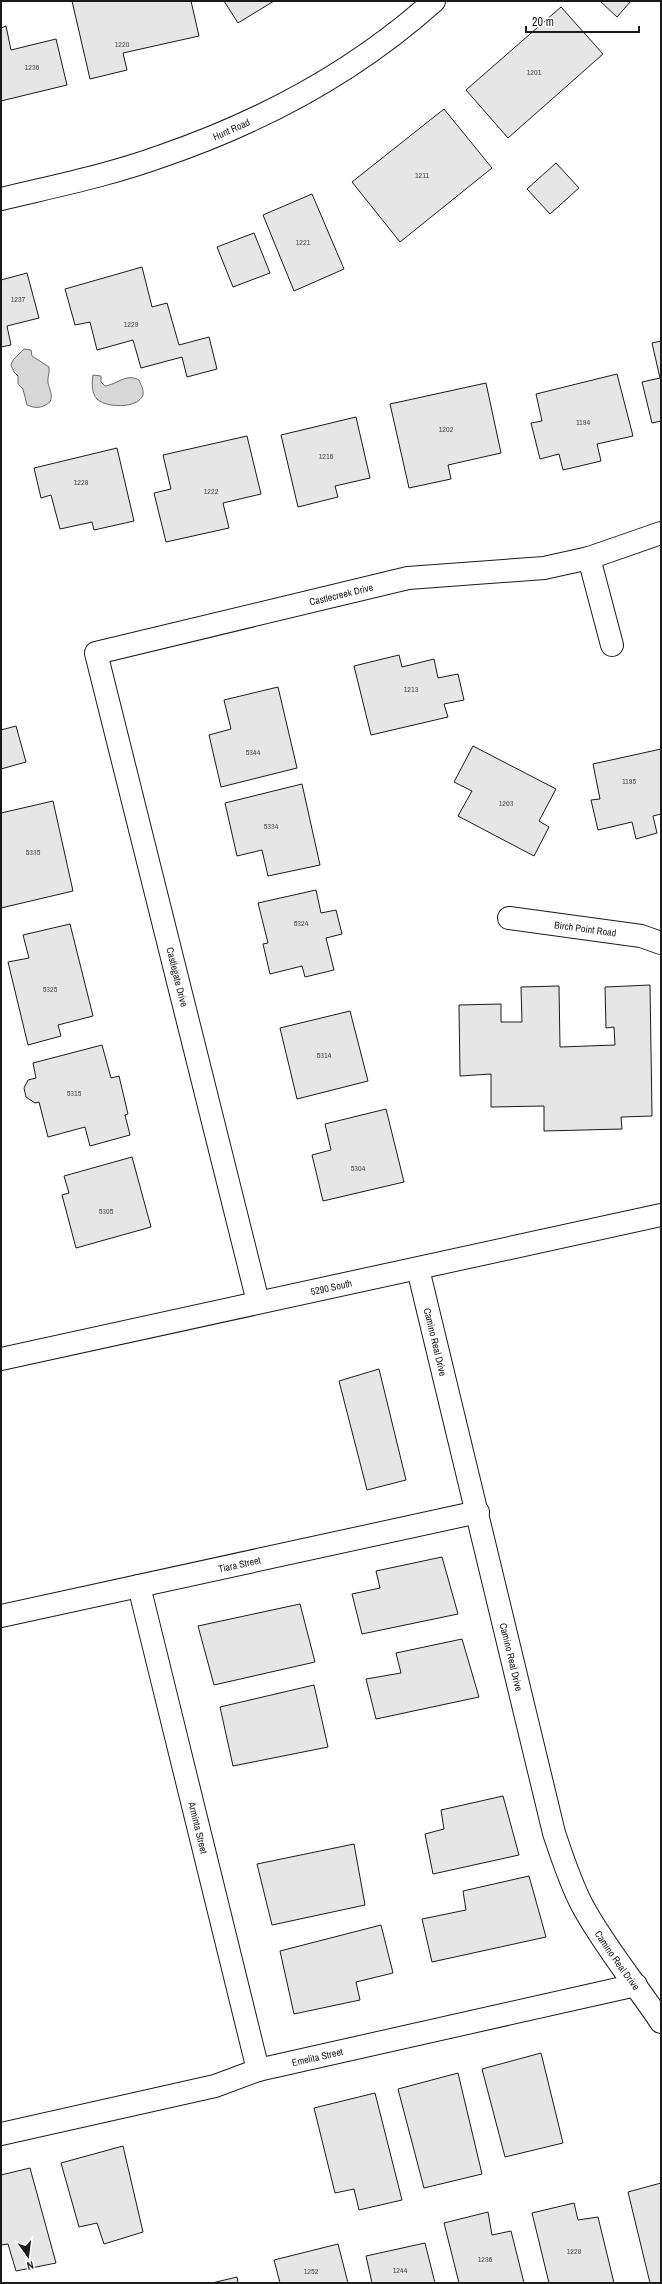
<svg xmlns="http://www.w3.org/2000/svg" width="662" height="2284" font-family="'Archivo Narrow',sans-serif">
<rect width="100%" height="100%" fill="#fff"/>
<path fill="#d7d7d7" stroke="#6a6a6a" d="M 24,349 L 31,350 L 32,356 L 49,367 C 50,373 47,377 48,383 C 50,391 53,394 50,402 C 42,408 36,409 27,405 L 23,389 L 18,384 L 18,376 L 14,372 L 11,365 L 13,360 Z
M 93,375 L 101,376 L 101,382 L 105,386 C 118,384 126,373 139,380 C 141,385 144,390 143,395 C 138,409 106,408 97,399 C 91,393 92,382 93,375 Z"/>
<path fill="#e6e6e6" stroke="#1a1a1a" d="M 72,1 L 191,1 L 199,36 L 123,53 L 127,70 L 90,79 Z
M 224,1 L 274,1 L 238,23 Z
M 600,1 L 631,1 L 617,17 Z
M 561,7 L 603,54 L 508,138 L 466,90 Z
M 6,26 L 11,50 L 56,39 L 67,85 L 1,101 L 1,28 Z
M 444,109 L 492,168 L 400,242 L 352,182 Z
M 556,163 L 579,188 L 550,214 L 527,189 Z
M 312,194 L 344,269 L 294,291 L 263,215 Z
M 254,233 L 270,273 L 233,287 L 217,247 Z
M 142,267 L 152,307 L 167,303 L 179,345 L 209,337 L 217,369 L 187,377 L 182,357 L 141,368 L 133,340 L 97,350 L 90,322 L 75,325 L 65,289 Z
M 27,273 L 39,318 L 7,326 L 11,345 L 1,347 L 1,280 Z
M 661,341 L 661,421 L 652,423 L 642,382 L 660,378 L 652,343 Z
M 617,374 L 633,436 L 597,444 L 601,461 L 563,470 L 559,454 L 540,459 L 531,423 L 542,421 L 536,394 Z
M 486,383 L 501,453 L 448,465 L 451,479 L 409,488 L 390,404 Z
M 356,417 L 370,478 L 335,486 L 338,497 L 298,507 L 281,435 Z
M 247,436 L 261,494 L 223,503 L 229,528 L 166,542 L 154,493 L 171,489 L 163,455 Z
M 117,448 L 134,521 L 94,530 L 92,522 L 60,529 L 51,495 L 41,498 L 34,468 Z
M 399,655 L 402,667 L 434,659 L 438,678 L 458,674 L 464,700 L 444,704 L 448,717 L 371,735 L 354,666 Z
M 278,687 L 297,768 L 221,787 L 209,735 L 231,729 L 224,700 Z
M 16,726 L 26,762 L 1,769 L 1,730 Z
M 473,746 L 556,789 L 539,821 L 549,827 L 534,856 L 458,816 L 472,791 L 454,782 Z
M 661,749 L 661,814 L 653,816 L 657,833 L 636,839 L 632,822 L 598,830 L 591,800 L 600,799 L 593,764 Z
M 302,784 L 320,865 L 268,876 L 262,850 L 237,856 L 225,803 Z
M 53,801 L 73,891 L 1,908 L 1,813 Z
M 316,890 L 321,913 L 336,910 L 342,934 L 326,938 L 334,970 L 305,977 L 302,966 L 270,974 L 263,944 L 268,943 L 258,903 Z
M 70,924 L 93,1016 L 58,1025 L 61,1036 L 28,1045 L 8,962 L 29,958 L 23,935 Z
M 650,985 L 652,1116 L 621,1117 L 622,1129 L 544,1131 L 544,1106 L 491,1107 L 491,1074 L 460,1076 L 459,1005 L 501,1004 L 501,1022 L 522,1022 L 521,987 L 559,986 L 560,1047 L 615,1045 L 614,1027 L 606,1028 L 605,987 Z
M 350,1011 L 368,1081 L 297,1099 L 280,1028 Z
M 102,1045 L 111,1078 L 119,1076 L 128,1114 L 125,1115 L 130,1135 L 90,1146 L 85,1127 L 48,1137 L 39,1102 L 35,1103 L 26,1097 L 24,1088 L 28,1080 L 36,1078 L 33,1063 Z
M 386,1109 L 404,1182 L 323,1201 L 312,1155 L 331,1150 L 325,1124 Z
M 132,1157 L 151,1227 L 76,1248 L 62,1195 L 69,1193 L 64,1176 Z
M 379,1369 L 406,1480 L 367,1490 L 339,1381 Z
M 442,1557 L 458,1614 L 362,1634 L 352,1594 L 380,1588 L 376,1571 Z
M 300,1604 L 315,1662 L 214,1685 L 198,1626 Z
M 462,1639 L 479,1697 L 376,1719 L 366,1679 L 401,1673 L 396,1653 Z
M 314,1685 L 328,1747 L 233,1766 L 220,1707 Z
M 503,1796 L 519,1855 L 433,1874 L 425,1834 L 444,1829 L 441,1810 Z
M 354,1844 L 365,1905 L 272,1925 L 257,1864 Z
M 529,1876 L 546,1937 L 432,1962 L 422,1919 L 466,1910 L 463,1891 Z
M 381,1925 L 393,1973 L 356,1982 L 360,2000 L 294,2014 L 280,1951 Z
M 541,2053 L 563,2143 L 505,2157 L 482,2069 Z
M 458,2073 L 482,2174 L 424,2188 L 398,2089 Z
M 375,2093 L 402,2200 L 359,2210 L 354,2189 L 335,2193 L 314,2108 Z
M 123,2146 L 143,2232 L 104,2244 L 97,2223 L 79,2227 L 61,2163 Z
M 30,2168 L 56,2263 L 16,2271 L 8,2244 L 1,2245 L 1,2175 Z
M 661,2183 L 661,2283 L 650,2283 L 628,2192 Z
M 574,2203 L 578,2220 L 598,2217 L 614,2283 L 549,2283 L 532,2213 Z
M 488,2212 L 492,2235 L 511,2231 L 524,2283 L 459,2283 L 444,2223 Z
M 425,2243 L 435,2283 L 372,2283 L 366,2256 Z
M 338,2244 L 348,2283 L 280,2283 L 274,2260 Z
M 237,2277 L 238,2283 L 212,2283 Z"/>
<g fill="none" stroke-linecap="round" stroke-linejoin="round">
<g stroke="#1a1a1a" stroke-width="24">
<g id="minor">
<path id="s1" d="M 1,199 C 55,186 110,175 162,156 C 261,122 356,71 434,1"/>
<path d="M 589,558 L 612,645"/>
<path id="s2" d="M 509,918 L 641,936 L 661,943"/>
<path id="s3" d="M 418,1269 L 554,1833 C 562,1857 570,1882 582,1905 C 604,1946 635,1983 661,2022"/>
<path id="s4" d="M 258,1302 L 96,653 L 408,578 L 544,568 L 589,558 L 661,533"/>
<path id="s5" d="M 1,1359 L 661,1215"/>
<path id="s6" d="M 139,1586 L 258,2070"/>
<path id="s7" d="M 1,1616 L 478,1512"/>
<path id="s8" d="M 1,2134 L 215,2086 L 258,2070 L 636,1985"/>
</g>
</g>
<use href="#minor" stroke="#fff" stroke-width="22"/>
</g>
<g text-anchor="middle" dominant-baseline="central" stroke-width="3" stroke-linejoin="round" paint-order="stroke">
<g font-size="8" fill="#4d4d4d">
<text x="122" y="44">1220</text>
<text x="32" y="67">1236</text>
<text x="534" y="72">1201</text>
<text x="422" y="175">1211</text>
<text x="303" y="242">1221</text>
<text x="18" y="299">1237</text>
<text x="131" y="324">1229</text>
<text x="583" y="422">1194</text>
<text x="446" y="429">1202</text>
<text x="326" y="456">1216</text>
<text x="81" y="482">1228</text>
<text x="211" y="491">1222</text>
<text x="411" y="689">1213</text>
<text x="253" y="752">5344</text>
<text x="629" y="781">1195</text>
<text x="506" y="803">1203</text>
<text x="271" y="826">5334</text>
<text x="33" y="852">5335</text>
<text x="301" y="923">5324</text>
<text x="50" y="989">5325</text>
<text x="324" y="1055">5314</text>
<text x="74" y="1093">5315</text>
<text x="358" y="1168">5304</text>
<text x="106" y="1211">5305</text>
<text x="574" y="2251">1228</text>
<text x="485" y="2259">1236</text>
<text x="400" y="2270">1244</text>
<text x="311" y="2271">1252</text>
</g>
<g font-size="10" fill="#1a1a1a" stroke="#fff">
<text stroke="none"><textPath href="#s1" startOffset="241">Hunt Road</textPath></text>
<text stroke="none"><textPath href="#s4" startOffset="921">Castlecreek Drive</textPath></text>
<text stroke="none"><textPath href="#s2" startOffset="77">Birch Point Road</textPath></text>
<text transform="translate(177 977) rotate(76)">Castlegate Drive</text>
<text stroke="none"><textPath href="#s5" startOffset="338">5290 South</textPath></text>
<text stroke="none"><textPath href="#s3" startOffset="75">Camino Real Drive</textPath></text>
<text stroke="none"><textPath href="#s7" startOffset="244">Tiara Street</textPath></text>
<text stroke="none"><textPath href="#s3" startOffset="399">Camino Real Drive</textPath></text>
<text stroke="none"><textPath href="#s6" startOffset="249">Arminta Street</textPath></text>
<text stroke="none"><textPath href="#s3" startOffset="723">Camino Real Drive</textPath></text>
<text stroke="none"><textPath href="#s8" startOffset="326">Emelita Street</textPath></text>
</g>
</g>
<rect width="662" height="2284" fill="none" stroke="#1a1a1a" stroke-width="4"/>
<g transform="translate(28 2256) rotate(166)" stroke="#ffffff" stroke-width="3" paint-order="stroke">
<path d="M0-3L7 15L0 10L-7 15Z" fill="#1a1a1a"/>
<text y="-6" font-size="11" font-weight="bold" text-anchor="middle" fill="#1a1a1a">N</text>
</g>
<path d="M526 26v6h113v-6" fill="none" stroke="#1a1a1a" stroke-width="2"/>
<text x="532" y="26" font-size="12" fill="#1a1a1a" stroke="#ffffff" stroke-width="3" paint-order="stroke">20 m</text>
</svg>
